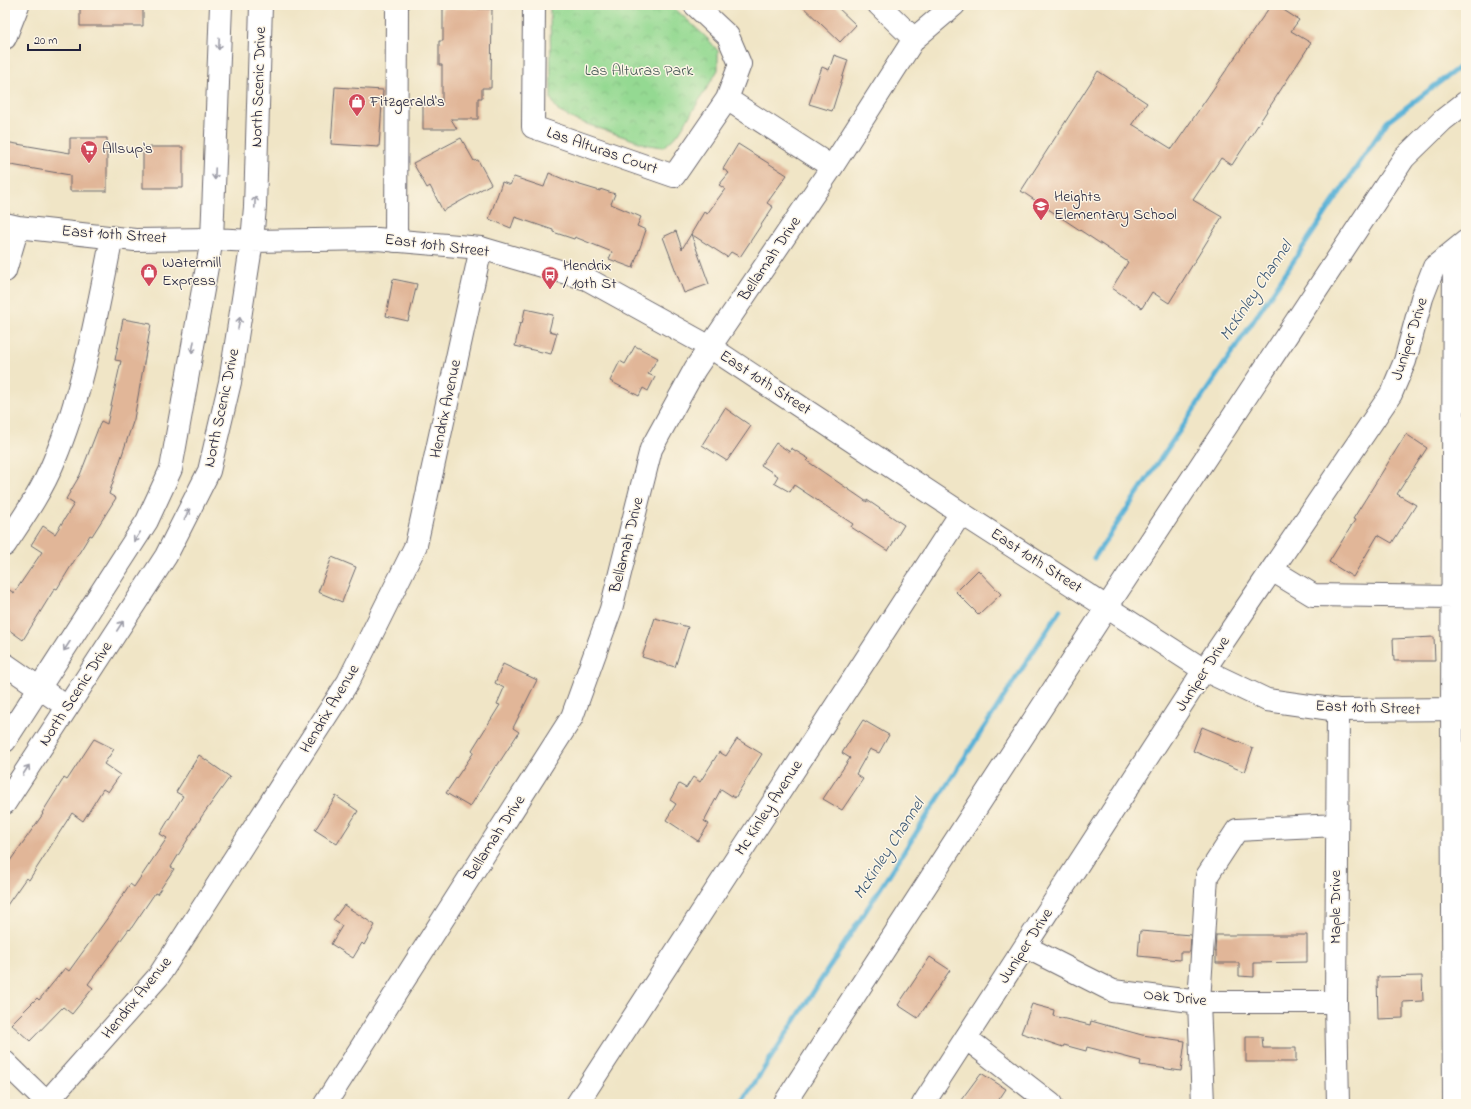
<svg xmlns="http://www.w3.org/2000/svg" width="1471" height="1109" font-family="'Indie Flower',sans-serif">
<defs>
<pattern id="park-crowns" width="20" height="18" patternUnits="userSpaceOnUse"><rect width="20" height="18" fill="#94d992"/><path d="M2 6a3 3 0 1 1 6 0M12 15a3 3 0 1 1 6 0" fill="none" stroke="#7fba7f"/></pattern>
</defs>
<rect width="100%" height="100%" fill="#fcf5e5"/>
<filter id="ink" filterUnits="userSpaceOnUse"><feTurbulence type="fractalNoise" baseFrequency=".025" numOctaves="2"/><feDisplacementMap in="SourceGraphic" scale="8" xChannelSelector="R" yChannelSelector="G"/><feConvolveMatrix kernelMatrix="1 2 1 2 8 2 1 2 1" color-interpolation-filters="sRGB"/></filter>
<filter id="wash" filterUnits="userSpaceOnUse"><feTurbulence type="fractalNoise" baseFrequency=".012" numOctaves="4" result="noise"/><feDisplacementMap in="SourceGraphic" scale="16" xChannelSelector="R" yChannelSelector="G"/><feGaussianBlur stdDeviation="0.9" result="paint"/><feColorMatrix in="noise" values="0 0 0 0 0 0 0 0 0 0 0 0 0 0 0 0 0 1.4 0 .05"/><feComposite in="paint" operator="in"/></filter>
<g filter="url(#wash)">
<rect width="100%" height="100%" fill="#f0e5c6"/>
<path fill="url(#park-crowns)" stroke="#5b7e66" d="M 550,5 L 671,5 L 708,39 L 718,51 L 718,70 L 679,133 L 664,147 L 648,145 L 575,120 L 558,111 L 551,99 Z"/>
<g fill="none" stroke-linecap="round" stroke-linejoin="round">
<path stroke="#5ab2d7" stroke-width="5" d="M 1094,558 L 1387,122 L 1466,62
M 741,1104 L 1060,610"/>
</g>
<g id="blocks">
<path fill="#e1b698" d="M 80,5 L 143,5 L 143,26 L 80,26 Z
M 801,5 L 835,5 L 856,25 L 840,42 Z
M 1271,5 L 1276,5 L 1299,20 L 1291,31 L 1311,43 L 1232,165 L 1221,158 L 1193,200 L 1222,217 L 1169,303 L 1152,292 L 1142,308 L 1112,288 L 1128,262 L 1021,191 L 1098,71 L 1147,103 L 1132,124 L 1172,149 Z
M 443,8 L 492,9 L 491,88 L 482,88 L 482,98 L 478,98 L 478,119 L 451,119 L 457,129 L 423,129 L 423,104 L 442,104 L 442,65 L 439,65 L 439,41 L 443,41 Z
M 834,55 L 848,60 L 832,111 L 809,104 L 822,67 L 829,70 Z
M 335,87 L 383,90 L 379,147 L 331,144 Z
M 70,138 L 107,138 L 107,191 L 70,191 L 70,175 L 5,164 L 5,142 L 70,153 Z
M 461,138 L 474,161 L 478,160 L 491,184 L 443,211 L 430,186 L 427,188 L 413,163 Z
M 738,144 L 787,175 L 767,203 L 773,207 L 740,257 L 731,252 L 727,257 L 691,234 L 704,212 L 707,214 L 725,189 L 719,185 L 729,173 L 723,169 Z
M 143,147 L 183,147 L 183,188 L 143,188 Z
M 549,173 L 570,182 L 600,191 L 600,189 L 615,194 L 611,204 L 641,217 L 637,226 L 646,230 L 633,268 L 609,259 L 612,252 L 575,237 L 574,239 L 553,232 L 553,230 L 515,217 L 511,228 L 489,219 L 502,182 L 510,185 L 514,177 L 544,187 Z
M 676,231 L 682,249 L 691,234 L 709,284 L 684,293 L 663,237 Z
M 393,279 L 417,284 L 408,321 L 386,316 Z
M 525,309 L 553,315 L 549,331 L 557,333 L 551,354 L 515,346 L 520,323 L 522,324 Z
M 123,319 L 151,324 L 134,419 L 109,494 L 116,498 L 92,536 L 90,535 L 57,589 L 55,588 L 23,640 L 5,627 L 5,587 L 14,593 L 42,552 L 31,545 L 43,526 L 55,534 L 74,504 L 66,499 L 80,475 L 101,421 L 107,424 L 121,361 L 115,360 Z
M 635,346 L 658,358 L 648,374 L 655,377 L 648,391 L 643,388 L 639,396 L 610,381 L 620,361 L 625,364 Z
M 725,408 L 751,426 L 727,461 L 702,445 Z
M 1406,434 L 1427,448 L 1397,494 L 1416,505 L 1392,543 L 1378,535 L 1353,577 L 1329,562 L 1355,520 L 1353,519 Z
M 776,443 L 790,452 L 791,448 L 809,459 L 807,461 L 867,502 L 867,500 L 904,525 L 888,551 L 851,527 L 853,524 L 794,485 L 790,492 L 774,483 L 778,476 L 761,465 Z
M 332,557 L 356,567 L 342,602 L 318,592 Z
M 978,570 L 1001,594 L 979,615 L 956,592 Z
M 655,618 L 688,627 L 675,667 L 642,657 Z
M 1434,637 L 1435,661 L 1394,661 L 1393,639 Z
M 503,664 L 537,680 L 513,728 L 519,732 L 497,766 L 496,765 L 470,807 L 446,793 L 474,752 L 472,750 L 500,705 L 497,704 L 504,688 L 495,683 Z
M 863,720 L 889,735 L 879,753 L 870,749 L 856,774 L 863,779 L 842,810 L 823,799 L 850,758 L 842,753 Z
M 1202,727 L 1253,748 L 1245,772 L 1193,751 Z
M 94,739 L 114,749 L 104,764 L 120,775 L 108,792 L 103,789 L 83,821 L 72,813 L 29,880 L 26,878 L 5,908 L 5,868 L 43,814 L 42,813 L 64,778 L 67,780 Z
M 737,739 L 762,754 L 735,798 L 721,789 L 704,821 L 709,824 L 698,841 L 666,820 L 676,804 L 670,800 L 679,784 L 686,788 L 693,777 L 700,782 L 719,752 L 726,756 Z
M 199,755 L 230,777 L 202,816 L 171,867 L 174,869 L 157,894 L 155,893 L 130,930 L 129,929 L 88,984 L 93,988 L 72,1014 L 63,1007 L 30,1041 L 11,1024 L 37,998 L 39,1000 L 65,968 L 69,971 L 109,916 L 130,884 L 134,887 L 167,838 L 160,834 L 183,796 L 176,792 Z
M 336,796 L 358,811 L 337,844 L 315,830 Z
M 344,905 L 375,925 L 364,945 L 362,943 L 353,958 L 331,944 L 342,926 L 333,920 Z
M 1140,931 L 1191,935 L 1190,952 L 1180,952 L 1180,960 L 1138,956 Z
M 1216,935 L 1307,935 L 1307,962 L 1254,963 L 1254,977 L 1239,976 L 1239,963 L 1216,963 L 1216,952 L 1215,952 Z
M 930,957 L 950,970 L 918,1018 L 898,1005 Z
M 1422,976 L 1423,1001 L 1403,1002 L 1403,1018 L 1378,1019 L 1377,977 Z
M 1032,1004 L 1054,1010 L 1053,1016 L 1090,1025 L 1091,1021 L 1142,1035 L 1185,1041 L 1181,1071 L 1140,1065 L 1141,1061 L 1087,1047 L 1086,1051 L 1064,1045 L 1063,1047 L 1021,1033 Z
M 1246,1037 L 1262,1037 L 1263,1048 L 1296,1048 L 1296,1062 L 1246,1062 Z
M 981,1073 L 1006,1089 L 996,1104 L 958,1104 Z"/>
</g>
</g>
<g filter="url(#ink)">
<use href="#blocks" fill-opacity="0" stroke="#6a666c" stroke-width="1"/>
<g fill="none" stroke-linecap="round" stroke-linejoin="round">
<g stroke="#6a666c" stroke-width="24">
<path id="minor" d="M 534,5 L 533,127 L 674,176 L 727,99 L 740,64 L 728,36 L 695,5
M 879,5 L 914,39
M 5,38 L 18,5
M 727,99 L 832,167
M 5,224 L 18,227 L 135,240 L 212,239
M 396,241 L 397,5
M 1454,251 L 1452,710 L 1454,1104
M 5,271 L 18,227
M 5,545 C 23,518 42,491 54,461 C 84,390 97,312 112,237
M 1272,570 L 1313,595 L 1453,597
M 5,664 L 67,707
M 1338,710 L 1336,1002 L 1338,1104
M 1026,947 L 1113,991 L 1199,1002 L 1336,1002
M 966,1038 L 1051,1104
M 5,1062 L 48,1104
M 45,1104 L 158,977 L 348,682 L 416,545 L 481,248
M 325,1104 L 572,717 L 611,609 L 651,449 L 695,369 L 832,167 L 914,39 L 954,5
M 577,1104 L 961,513
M 784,1104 L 1107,607 L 1404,158 L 1443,120 L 1466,102
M 923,1104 L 1204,670 L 1391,394 L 1405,361 L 1422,298 L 1434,267 L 1466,241
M 1203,1104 L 1199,1002 L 1207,876 L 1237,830 L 1337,825"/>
</g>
<g stroke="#6a666c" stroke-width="24">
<path id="major" d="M 212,239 L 252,241 L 377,239 L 481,248 L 587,279 L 710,347 L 961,513 L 1204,670 L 1267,700 L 1338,710 L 1466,709
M 5,741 L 147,521 L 171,469 L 212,239 L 221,5
M 5,803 L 166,556 L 209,471 L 230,382 L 252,241 L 255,207 L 261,5"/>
</g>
<use href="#minor" stroke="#fff" stroke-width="22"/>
<use href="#major" stroke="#fff" stroke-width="22"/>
</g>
<defs><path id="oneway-shaft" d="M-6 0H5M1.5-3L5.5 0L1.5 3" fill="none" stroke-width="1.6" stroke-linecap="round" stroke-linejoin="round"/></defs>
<g stroke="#9c9ca7">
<use href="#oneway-shaft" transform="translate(219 44) rotate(92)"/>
<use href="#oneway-shaft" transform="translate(215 174) rotate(92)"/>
<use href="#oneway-shaft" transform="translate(255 202) rotate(-88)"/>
<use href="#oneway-shaft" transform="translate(239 323) rotate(-81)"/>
<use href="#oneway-shaft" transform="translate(193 347) rotate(100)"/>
<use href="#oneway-shaft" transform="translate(187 514) rotate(-63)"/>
<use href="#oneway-shaft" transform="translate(137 537) rotate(123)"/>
<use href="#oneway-shaft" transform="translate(120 626) rotate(-57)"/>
<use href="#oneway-shaft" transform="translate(67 646) rotate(123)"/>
<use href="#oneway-shaft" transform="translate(26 770) rotate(-57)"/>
</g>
</g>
<defs>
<g id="shop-pin" transform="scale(0.9)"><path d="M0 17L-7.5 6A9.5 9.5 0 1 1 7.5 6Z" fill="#d1495b" stroke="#fcf5e5"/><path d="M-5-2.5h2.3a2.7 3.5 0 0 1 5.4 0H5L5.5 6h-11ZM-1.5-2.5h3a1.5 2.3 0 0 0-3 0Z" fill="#fff"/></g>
<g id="supermarket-pin" transform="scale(0.9)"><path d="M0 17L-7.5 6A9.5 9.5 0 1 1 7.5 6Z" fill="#d1495b" stroke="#fcf5e5"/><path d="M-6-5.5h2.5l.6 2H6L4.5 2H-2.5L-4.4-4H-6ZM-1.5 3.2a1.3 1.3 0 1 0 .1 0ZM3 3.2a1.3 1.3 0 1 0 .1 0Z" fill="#fff"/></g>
<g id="school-pin" transform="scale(0.9)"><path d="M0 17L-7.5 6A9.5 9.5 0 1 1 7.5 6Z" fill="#d1495b" stroke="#fcf5e5"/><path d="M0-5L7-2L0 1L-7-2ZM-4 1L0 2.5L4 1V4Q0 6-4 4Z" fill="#fff"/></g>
<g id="bus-pin" transform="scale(0.9)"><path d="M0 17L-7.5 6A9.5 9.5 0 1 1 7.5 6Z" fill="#d1495b" stroke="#fcf5e5"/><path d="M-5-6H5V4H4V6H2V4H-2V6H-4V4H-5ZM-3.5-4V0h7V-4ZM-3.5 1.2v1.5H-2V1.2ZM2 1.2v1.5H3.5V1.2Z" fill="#fff"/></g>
</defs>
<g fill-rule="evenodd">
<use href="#shop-pin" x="357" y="102"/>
<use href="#supermarket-pin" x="89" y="149"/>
<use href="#school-pin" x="1041" y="206"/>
<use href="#shop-pin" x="149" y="272"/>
<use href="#bus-pin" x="550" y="275"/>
</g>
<g text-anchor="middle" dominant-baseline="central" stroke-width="3" stroke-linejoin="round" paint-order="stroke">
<g font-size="16" fill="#445955" stroke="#fcf5e5">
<text x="639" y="71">Las Alturas Park</text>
</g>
<g font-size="16" fill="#22223b" stroke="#fcf5e5">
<text transform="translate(259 87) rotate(-88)">North Scenic Drive</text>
<text transform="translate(602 151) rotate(19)">Las Alturas Court</text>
<text transform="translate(114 235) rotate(4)">East 10th Street</text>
<text transform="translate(437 246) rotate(7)">East 10th Street</text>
<text transform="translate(770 259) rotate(-56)">Bellamah Drive</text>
<text transform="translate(1410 339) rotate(-72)">Juniper Drive</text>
<text transform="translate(765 383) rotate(33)">East 10th Street</text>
<text transform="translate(222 408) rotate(-78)">North Scenic Drive</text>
<text transform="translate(446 409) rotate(-78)">Hendrix Avenue</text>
<text transform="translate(627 545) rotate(-76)">Bellamah Drive</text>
<text transform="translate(1036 561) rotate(33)">East 10th Street</text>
<text transform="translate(1203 674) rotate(-57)">Juniper Drive</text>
<text transform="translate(76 694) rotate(-57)">North Scenic Drive</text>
<text transform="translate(1368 708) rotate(2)">East 10th Street</text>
<text transform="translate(330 709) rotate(-59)">Hendrix Avenue</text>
<text transform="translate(769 808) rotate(-57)">Mc Kinley Avenue</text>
<text transform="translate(495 838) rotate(-57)">Bellamah Drive</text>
<text transform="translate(1336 907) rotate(-90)">Maple Drive</text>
<text transform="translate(1026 946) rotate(-57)">Juniper Drive</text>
<text transform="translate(137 998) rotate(-51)">Hendrix Avenue</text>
<text transform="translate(1175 998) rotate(6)">Oak Drive</text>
</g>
<g font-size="16" fill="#22223b" stroke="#fcf5e5" text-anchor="start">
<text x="370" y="102">Fitzgerald's</text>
<text x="102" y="149">Allsup's</text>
<text x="1054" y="197">Heights<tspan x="1054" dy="18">Elementary School</tspan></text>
<text x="162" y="263">Watermill<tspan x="162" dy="18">Express</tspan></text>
<text x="563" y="266">Hendrix<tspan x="563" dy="18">/ 10th St</tspan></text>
</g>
<g font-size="17" font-style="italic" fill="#365472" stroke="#fcf5e5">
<text transform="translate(1256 291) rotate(-56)">McKinley Channel</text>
<text transform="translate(889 849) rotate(-57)">McKinley Channel</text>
</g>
</g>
<rect width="1471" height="1109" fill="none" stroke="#fcf5e5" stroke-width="20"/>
<path d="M28 44v6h52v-6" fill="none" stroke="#22223b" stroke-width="2"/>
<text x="34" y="44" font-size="12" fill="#22223b" stroke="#fcf5e5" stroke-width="3" paint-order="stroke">20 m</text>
</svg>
